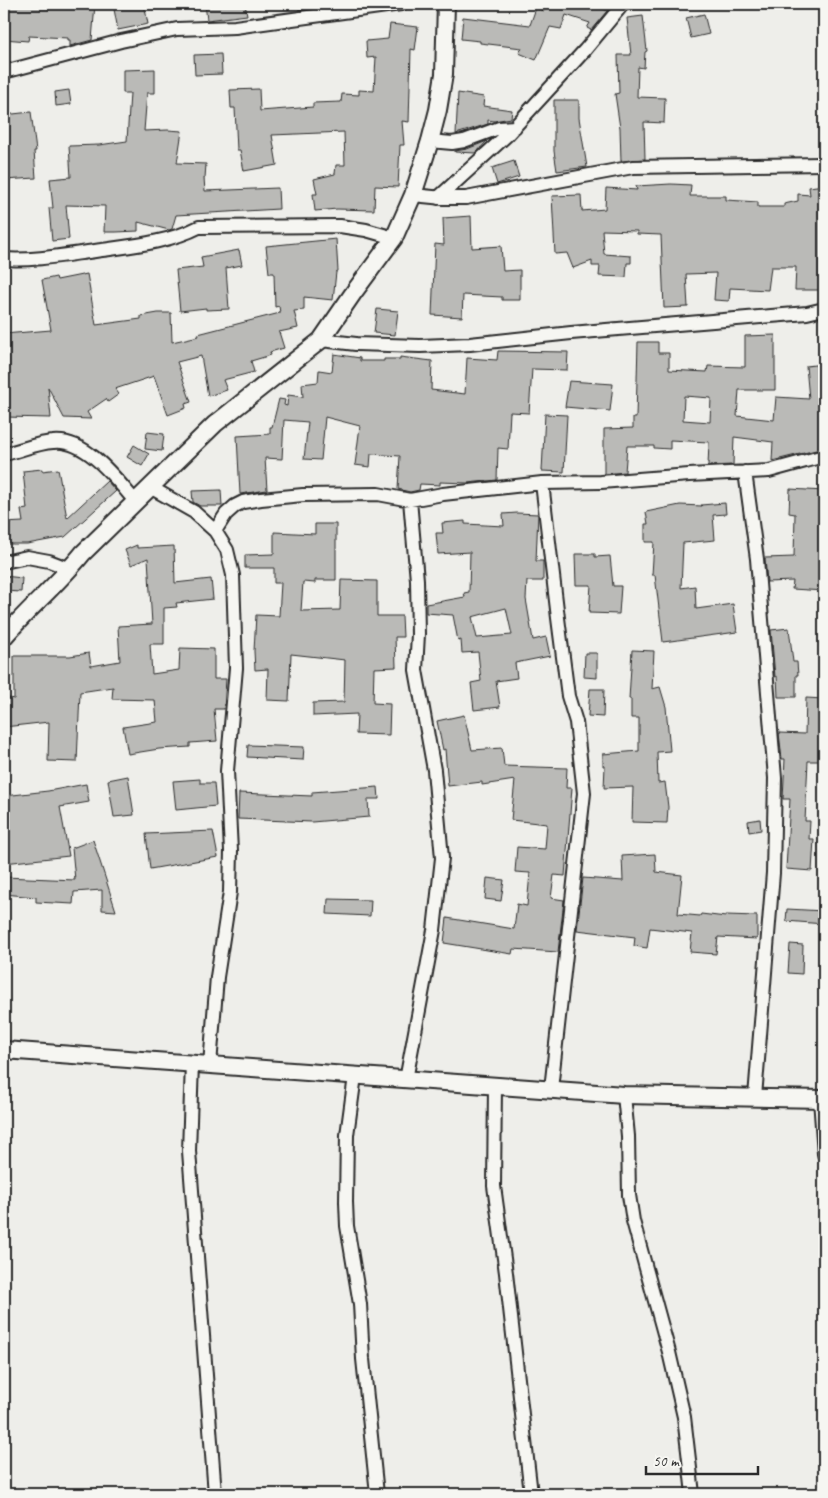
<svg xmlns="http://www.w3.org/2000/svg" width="828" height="1498" font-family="Caveat,sans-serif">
<rect width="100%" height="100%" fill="#eeeeea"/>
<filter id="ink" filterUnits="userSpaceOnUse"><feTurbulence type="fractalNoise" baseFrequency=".02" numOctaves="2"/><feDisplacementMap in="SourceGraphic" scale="10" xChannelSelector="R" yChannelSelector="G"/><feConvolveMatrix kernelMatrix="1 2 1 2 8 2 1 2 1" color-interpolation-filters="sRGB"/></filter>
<g filter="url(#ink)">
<path fill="#babab7" stroke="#2b2b2b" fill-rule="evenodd" d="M 4,4 L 95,4 L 92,40 L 70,46 L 70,40 L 68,40 L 68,38 L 29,36 L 28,41 L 4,39 Z
M 113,4 L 144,4 L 148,24 L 118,30 Z
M 205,4 L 245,4 L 247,15 L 207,20 Z
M 298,4 L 326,4 L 326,6 L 299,10 Z
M 546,4 L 583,4 L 598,9 L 600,7 L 607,11 L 591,30 L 587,28 L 590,23 L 566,15 L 561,29 L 550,27 L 536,60 L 519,53 L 522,48 L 480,43 L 480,41 L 461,39 L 463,17 L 530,25 L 536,8 L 544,11 Z
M 704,14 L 709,34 L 691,38 L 686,18 Z
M 643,16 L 647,51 L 645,52 L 644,68 L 638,67 L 637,97 L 665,98 L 664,123 L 644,122 L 645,159 L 621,161 L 620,128 L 615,94 L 619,93 L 618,55 L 631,55 L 627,18 Z
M 390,24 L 418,27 L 415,50 L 411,49 L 409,122 L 402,121 L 404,145 L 400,145 L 398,187 L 375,186 L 374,210 L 337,209 L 315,211 L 313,194 L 317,194 L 314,179 L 335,174 L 336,165 L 345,165 L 344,132 L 272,135 L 277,165 L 244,171 L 240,150 L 237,150 L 235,108 L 231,108 L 230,90 L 259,89 L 260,111 L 313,107 L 313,103 L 341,102 L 342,94 L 359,95 L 359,90 L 374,91 L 376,57 L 367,58 L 366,41 L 388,39 Z
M 221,54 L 222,74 L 195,75 L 194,55 Z
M 155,69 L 155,93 L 147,93 L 144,131 L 168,130 L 182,131 L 177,163 L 206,164 L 205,178 L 204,178 L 205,191 L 278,188 L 279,209 L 176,215 L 172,229 L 169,230 L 138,222 L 138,231 L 116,232 L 104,232 L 105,206 L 66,205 L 69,239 L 52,241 L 49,208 L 53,208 L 50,179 L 71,177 L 69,146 L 99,145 L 127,141 L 130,93 L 123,93 L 123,70 Z
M 69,90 L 71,104 L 56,106 L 55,92 Z
M 458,93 L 484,97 L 483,106 L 512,110 L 511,118 L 494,121 L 488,120 L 488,124 L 456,134 Z
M 554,100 L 579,100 L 579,118 L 587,167 L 557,171 L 554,151 Z
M 31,112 L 36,151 L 34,151 L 36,178 L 4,180 L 4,115 Z
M 487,141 L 476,153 L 455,152 L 455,151 L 467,149 Z
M 514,161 L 519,177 L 497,184 L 492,168 Z
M 671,184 L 691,185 L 690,196 L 726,196 L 726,200 L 758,202 L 758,207 L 784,207 L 784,204 L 798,201 L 798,194 L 810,195 L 809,187 L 824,185 L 824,290 L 795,290 L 796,267 L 771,267 L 768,290 L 730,288 L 729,301 L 714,300 L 716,273 L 686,274 L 688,307 L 664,308 L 661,235 L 637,234 L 637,231 L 602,230 L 604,254 L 631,256 L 631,263 L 627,263 L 626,277 L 599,276 L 600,266 L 592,266 L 592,261 L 573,268 L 567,253 L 555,254 L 552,196 L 581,195 L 582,211 L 605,209 L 606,188 L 637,190 L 636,186 Z
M 471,216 L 472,248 L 501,246 L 503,271 L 520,270 L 520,300 L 502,300 L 502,297 L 463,295 L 462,317 L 432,315 L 435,244 L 444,245 L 443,218 Z
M 336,239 L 338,271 L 336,272 L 333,300 L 304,297 L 304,310 L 294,311 L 298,328 L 279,332 L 284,348 L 270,352 L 271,355 L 251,361 L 254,372 L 223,380 L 227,390 L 208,396 L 201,356 L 177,362 L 191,402 L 185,404 L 186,408 L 168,415 L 154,376 L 115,389 L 119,394 L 108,402 L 106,399 L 87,412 L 91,419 L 64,418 L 48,387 L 51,418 L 4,417 L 4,334 L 51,330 L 42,280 L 56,277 L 57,280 L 87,274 L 96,325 L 141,319 L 141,316 L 158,313 L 171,313 L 172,342 L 199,336 L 198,334 L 280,313 L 279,306 L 275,307 L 274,273 L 269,273 L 266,246 Z
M 239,250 L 242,265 L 226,268 L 229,309 L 206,310 L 206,308 L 180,311 L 176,270 L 203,267 L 201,257 Z
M 377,309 L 398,311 L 395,335 L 374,333 Z
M 775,335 L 775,390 L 739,390 L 737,416 L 774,420 L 776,397 L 809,399 L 806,366 L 824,364 L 824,448 L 772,461 L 773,442 L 734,437 L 733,465 L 708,466 L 709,442 L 670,440 L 670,449 L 654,448 L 654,446 L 627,446 L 625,472 L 604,474 L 604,429 L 633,428 L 633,418 L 636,418 L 638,342 L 658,342 L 658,353 L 669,353 L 669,370 L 707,372 L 708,366 L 745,367 L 745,336 ZM 684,396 L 711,398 L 710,422 L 683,420 Z
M 498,351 L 568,352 L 567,370 L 532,369 L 529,413 L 510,412 L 508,449 L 498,448 L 497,480 L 467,483 L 440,482 L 440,485 L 420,484 L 419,490 L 410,492 L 398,489 L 400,456 L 371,454 L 370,467 L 355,465 L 360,426 L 325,417 L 321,460 L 304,459 L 308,422 L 284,420 L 282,459 L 265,458 L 267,490 L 240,494 L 237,436 L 270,434 L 270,427 L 272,427 L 279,399 L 285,400 L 284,405 L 287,406 L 288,395 L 303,397 L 302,384 L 318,382 L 319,370 L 332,372 L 334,354 L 360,358 L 360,361 L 384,361 L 384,359 L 400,359 L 400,357 L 432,361 L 431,390 L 465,394 L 467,358 L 497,360 Z
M 569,381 L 613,384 L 610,411 L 565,407 Z
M 545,414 L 567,415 L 564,472 L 542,471 Z
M 147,432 L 164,434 L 162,451 L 145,449 Z
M 134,445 L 149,454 L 142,466 L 127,457 Z
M 42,469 L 42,471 L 58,469 L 67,518 L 107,481 L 116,491 L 65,537 L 27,544 L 4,544 L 4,523 L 23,522 L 21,510 L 27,509 L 23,471 Z
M 790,489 L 824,491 L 824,591 L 792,589 L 793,581 L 767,582 L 765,558 L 794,557 L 795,514 L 789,513 Z
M 221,490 L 222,506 L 200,506 L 193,502 L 192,491 Z
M 725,503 L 726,514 L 713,515 L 715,540 L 683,543 L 681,588 L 695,586 L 696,609 L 733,604 L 737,632 L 663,642 L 655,575 L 652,575 L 654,542 L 645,542 L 645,524 L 648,524 L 646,512 L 680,505 L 702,506 L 701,505 Z
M 517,513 L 538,514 L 536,561 L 543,561 L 543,581 L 527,581 L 526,599 L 533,640 L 546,637 L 550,656 L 515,663 L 517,678 L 496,681 L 500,707 L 474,710 L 471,683 L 481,681 L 478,652 L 462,653 L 461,640 L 458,641 L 453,615 L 426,613 L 426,604 L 465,597 L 464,593 L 469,592 L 470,552 L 438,554 L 436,533 L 443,533 L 442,523 L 465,521 L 465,524 L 504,526 L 503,514 ZM 506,608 L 512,635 L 477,638 L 472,617 Z
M 315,524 L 336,524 L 336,580 L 315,580 L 315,583 L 303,582 L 301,611 L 340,610 L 341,580 L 377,581 L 377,616 L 402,616 L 403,637 L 395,637 L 396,667 L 374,668 L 373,703 L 390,704 L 389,735 L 356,734 L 357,714 L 313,716 L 313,703 L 344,702 L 345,660 L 291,654 L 289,701 L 267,700 L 268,669 L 255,670 L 254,651 L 256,615 L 279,616 L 281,583 L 274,583 L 274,568 L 245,568 L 245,555 L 274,554 L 274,532 L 315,534 Z
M 137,545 L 137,548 L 174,546 L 175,583 L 211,579 L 213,599 L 176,603 L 177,607 L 164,608 L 164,644 L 150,644 L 152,674 L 179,670 L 180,648 L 214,649 L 214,679 L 226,679 L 224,709 L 214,709 L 217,741 L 190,743 L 190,747 L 159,749 L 128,754 L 123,727 L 157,722 L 155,700 L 112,699 L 113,687 L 80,692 L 77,762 L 48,761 L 49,722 L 4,727 L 4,697 L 14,699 L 14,656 L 70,656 L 89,653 L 91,666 L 120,661 L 118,626 L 152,624 L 148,558 L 131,565 L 125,550 Z
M 575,554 L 595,554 L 595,557 L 610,556 L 613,586 L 621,586 L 619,614 L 589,613 L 591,585 L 576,585 Z
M 4,576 L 22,578 L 21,592 L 4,591 Z
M 789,628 L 793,662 L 797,662 L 798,675 L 796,675 L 796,697 L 778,697 L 777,676 L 775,677 L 771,630 Z
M 632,650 L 654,651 L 652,689 L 660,687 L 666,707 L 670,751 L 657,752 L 658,783 L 665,782 L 668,807 L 667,823 L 632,822 L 633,787 L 604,788 L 605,766 L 603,766 L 603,754 L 639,751 L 639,718 L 631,718 L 631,699 L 629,699 Z
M 585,653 L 597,653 L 597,678 L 584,677 Z
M 590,689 L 604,689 L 603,717 L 588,716 Z
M 806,698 L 824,699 L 822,761 L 808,761 L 805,821 L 810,821 L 809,839 L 814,839 L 812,871 L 786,869 L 790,799 L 783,799 L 785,759 L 782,759 L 779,733 L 805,734 Z
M 464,715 L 472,750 L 502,748 L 504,766 L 567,768 L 566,788 L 572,788 L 565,876 L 554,875 L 551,898 L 564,900 L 558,952 L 513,949 L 512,954 L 444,943 L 447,918 L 514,929 L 517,904 L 527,906 L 530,873 L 515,872 L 517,847 L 545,849 L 547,824 L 511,820 L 515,780 L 482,785 L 482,782 L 448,786 L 445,749 L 443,750 L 437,721 Z
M 248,745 L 304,747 L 303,760 L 247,757 Z
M 128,776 L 134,815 L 114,817 L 108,780 Z
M 200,779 L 200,783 L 214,783 L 216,806 L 176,810 L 173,781 Z
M 86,784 L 89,802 L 60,807 L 69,856 L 4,863 L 4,821 L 8,821 L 4,796 L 48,791 Z
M 378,787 L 379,799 L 368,799 L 369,817 L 312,822 L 238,819 L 239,793 L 312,796 L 312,792 Z
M 760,819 L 761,830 L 749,832 L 748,821 Z
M 213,831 L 218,857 L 150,869 L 146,834 Z
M 93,840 L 116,911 L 102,910 L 102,890 L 74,892 L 73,904 L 36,902 L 36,897 L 4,894 L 4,877 L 75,880 L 72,848 Z
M 655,854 L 656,872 L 682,875 L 678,914 L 700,916 L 701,914 L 726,917 L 726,915 L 757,916 L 757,939 L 718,937 L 716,954 L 690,952 L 692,933 L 650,928 L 647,948 L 634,946 L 635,937 L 577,930 L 583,878 L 623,881 L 622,856 Z
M 487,878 L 504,880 L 501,901 L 485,899 Z
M 328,899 L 371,900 L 370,916 L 327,914 Z
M 787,909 L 824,911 L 824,924 L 786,921 Z
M 790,944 L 803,945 L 802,974 L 788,973 Z"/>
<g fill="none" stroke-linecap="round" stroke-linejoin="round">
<g stroke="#2b2b2b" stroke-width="16">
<path id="minor" d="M 4,72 L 121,41 L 177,29 L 235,27 L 401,4
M 430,141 L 452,143 L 464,141 L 499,128 L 515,127
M 413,195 L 443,198 L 466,198 L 633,167 L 824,164
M 438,198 L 507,135 L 585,50 L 623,4
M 4,259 C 34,261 65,255 95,251 C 129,246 168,243 199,227 L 340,226 L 366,230 L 394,238
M 321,340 L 356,344 L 420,346 L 470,344 L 571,333 L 807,313 L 824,309
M 4,454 C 20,451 36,443 53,442 C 86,438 116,479 135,501
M 745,472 L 757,559 L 775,778 L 773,873 L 755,1097
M 542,483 L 558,618 L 568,696 L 576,722 L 584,793 L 551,1089
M 150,487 L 194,512 L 215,531 L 227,550 L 233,575 L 236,668 L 227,771 L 231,851 L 230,892 L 217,977 L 210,1065
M 215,531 L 226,514 L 235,506 L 243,502 L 261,499 L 303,495 L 378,494 L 410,500 L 443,494 L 542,483 L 601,482 L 689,475 L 769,471 L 824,456
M 4,562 L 27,557 L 49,561 L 70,569
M 192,1063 L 189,1151 L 215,1494
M 355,1076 L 347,1135 L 346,1202 L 347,1226 L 360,1304 L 363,1359 L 377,1494
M 406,1080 L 434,930 L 442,858 L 434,770 L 416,670 L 418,634 L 417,580 L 410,500
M 495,1086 L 494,1186 L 506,1273 L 531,1494
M 624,1095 L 628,1136 L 629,1195 L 633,1221 L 669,1352 L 684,1417 L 693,1494
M 820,1099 L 824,1154"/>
</g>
<g stroke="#2b2b2b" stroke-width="20">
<path id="tertiary" d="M 4,637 C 29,608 59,583 83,553 L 215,424 L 321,340 L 354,292 L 394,238 L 413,195 L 430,141 L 438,110 L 444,74 L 446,4
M 4,1050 L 624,1095 L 824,1099"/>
</g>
<use href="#minor" stroke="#f6f6f2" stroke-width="12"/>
<use href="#tertiary" stroke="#f6f6f2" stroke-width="16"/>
</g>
</g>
<rect width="828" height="1498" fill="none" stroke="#f6f6f2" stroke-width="20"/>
<rect x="10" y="10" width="808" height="1478" fill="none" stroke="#2b2b2b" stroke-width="2" filter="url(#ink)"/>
<path d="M646 1466v8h112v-8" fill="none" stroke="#2b2b2b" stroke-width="2.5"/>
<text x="653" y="1466" font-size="15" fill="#2b2b2b" stroke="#f6f6f2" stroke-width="4" paint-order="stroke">50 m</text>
</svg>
